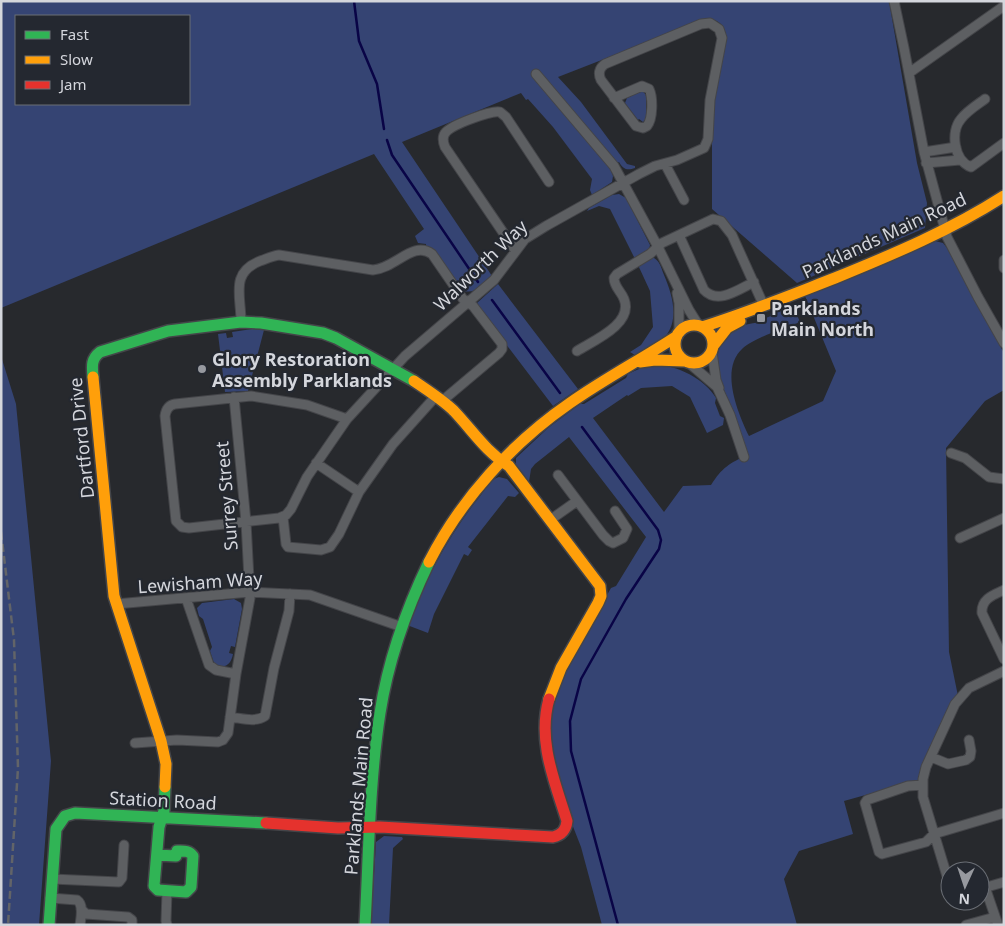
<svg xmlns="http://www.w3.org/2000/svg" width="1005" height="926" font-family="'Noto Sans',sans-serif">
<rect width="100%" height="100%" fill="#27292d"/>
<path fill="#354473" fill-rule="evenodd" d="M 1,1 L 889,1 L 917,163 L 927,203 L 925,228 L 797,283 L 712,209 L 712,97 L 726,36 C 725,25 718,19 707,19 L 558,77 L 581,102 L 627,164 L 635,166 L 635,168 C 627,171 623,169 619,162 L 610,168 L 613,176 L 612,182 L 592,195 L 590,190 L 592,179 L 553,127 L 528,99 L 526,100 L 521,93 L 402,142 L 492,276 C 483,284 474,296 462,290 L 434,251 L 426,246 L 426,244 L 418,243 L 415,236 L 424,229 L 374,154 L 1,308 ZM 16,16 L 189,16 L 189,104 L 16,104 Z
M 640,92 L 644,92 L 646,96 L 646,119 L 643,122 L 639,119 L 638,120 L 625,103 L 627,98 Z
M 619,194 L 626,198 L 650,245 L 649,250 L 635,259 L 610,209 L 599,206 L 587,211 L 589,208 L 612,195 Z
M 935,241 L 943,243 L 947,248 L 1004,353 L 1004,390 L 985,401 L 946,448 L 949,652 L 958,696 L 919,780 L 844,801 L 853,834 L 799,851 L 784,879 L 797,925 L 602,925 L 581,847 L 572,824 L 553,760 L 549,720 L 564,670 L 611,588 L 616,586 L 646,537 L 569,437 L 535,464 L 531,469 L 529,482 L 516,465 L 516,458 L 548,428 L 580,404 L 584,404 L 626,378 L 628,374 C 635,371 642,367 649,365 C 672,362 705,378 716,398 L 715,403 L 720,416 L 724,418 L 723,425 L 707,433 L 690,397 L 672,386 L 641,388 L 628,396 L 627,395 L 593,418 L 664,512 L 683,486 L 711,485 C 722,468 729,463 748,455 C 743,441 740,427 734,414 C 723,386 702,352 735,330 C 743,323 755,324 763,321 L 763,319 L 771,316 L 770,314 L 790,303 L 793,306 L 800,322 C 785,328 754,338 743,348 C 719,369 738,413 749,436 L 823,401 L 836,371 L 805,296 Z
M 651,257 C 660,259 661,268 664,275 C 672,294 680,319 665,337 C 657,346 644,350 635,355 L 630,352 L 641,345 L 653,327 L 650,291 L 638,265 Z
M 498,284 L 578,389 L 553,406 L 477,306 L 477,303 Z
M 252,329 L 264,330 L 248,391 L 225,392 L 218,334 L 226,333 L 227,338 L 233,337 L 232,332 Z
M 1,356 L 16,404 L 51,761 L 39,925 L 1,925 Z
M 499,477 L 507,479 L 519,493 L 515,497 L 508,496 L 468,547 L 472,550 L 468,556 L 464,554 L 434,614 L 428,633 L 407,625 C 426,579 449,534 481,495 C 486,488 491,479 499,477 Z
M 234,599 L 241,603 L 242,609 L 235,647 L 231,646 L 229,653 L 233,654 C 231,665 224,670 214,663 L 210,651 L 212,647 L 203,619 L 199,616 L 197,608 L 202,603 Z
M 384,836 L 402,837 L 403,839 L 393,848 L 389,925 L 371,925 L 376,842 Z"/>
<g fill="none" stroke-linecap="round" stroke-linejoin="round">
<path stroke="#090446" stroke-width="2.5" d="M 354,1 L 359,41 L 377,84 L 384,129
M 387,140 L 392,155 L 478,282
M 492,300 L 560,393
M 582,427 L 658,530 L 661,540 L 659,549 L 626,599 L 581,679 L 570,721 L 571,751 L 618,925"/>
<g stroke="#444549" stroke-width="11">
<path id="street" d="M 894,1 L 904,48 L 924,152 L 947,237 L 978,297 L 1004,343
M 909,73 L 1004,6
M 536,74 L 614,166 L 658,247 L 689,310 L 699,326
M 985,99 C 977,105 967,111 961,119 C 950,132 954,161 971,167 L 1004,143
M 924,152 L 956,147
M 926,163 L 960,160
M 665,164 L 684,200
M 679,235 L 704,290 C 718,305 739,289 754,282
M 515,250 L 445,147 C 443,142 442,136 446,132 C 452,125 491,110 500,112 L 506,117 L 549,182
M 1004,260 L 1004,268
M 677,293 L 679,303 L 679,333
M 241,322 C 241,295 230,273 260,261 C 266,259 272,256 279,255 L 373,270 C 396,268 413,240 432,254 L 463,299 L 473,306 L 502,344 L 502,349 L 499,353 L 442,401
M 577,351 C 593,341 634,324 624,299 C 621,291 614,287 614,278 L 617,274 L 650,254 L 662,243 L 713,219 L 721,221 L 732,235 L 764,306
M 712,352 L 716,380 L 719,388
M 689,363 L 717,387 L 730,415 L 744,457
M 347,419 L 307,405 L 251,396 L 175,404 C 169,405 166,409 165,416 L 176,521 L 182,527 L 189,528 L 279,518 L 286,515 L 291,509 L 307,477 L 347,419 L 405,356 L 494,280 L 525,239 L 546,226 L 639,174 L 655,166 L 677,160 L 704,148 L 708,139 L 710,100 L 722,38 L 719,29 L 710,23 L 701,24 L 605,64 C 599,68 598,74 601,80 L 636,126 L 643,128 L 647,126 C 653,119 653,97 649,89 L 642,86 L 614,98
M 951,453 L 965,458 L 989,477 L 1004,479
M 316,463 L 359,492
M 558,475 L 603,535 L 609,541 L 613,543 L 623,538 L 627,529 L 615,511
M 283,517 L 286,544 L 288,547 L 321,550 L 330,547 L 339,534 L 359,492 L 393,444 L 436,396
M 550,520 L 577,501
M 960,538 L 1004,518
M 1004,590 C 993,595 981,599 982,613 L 1004,659
M 186,598 L 209,665 L 216,670 L 236,674
M 116,604 L 250,592 L 310,595 L 402,627
M 230,717 C 241,718 255,723 265,716 L 274,668 L 289,611 L 290,594
M 135,743 L 177,740 L 218,742 L 223,740 L 228,733 L 236,674 L 250,598 L 246,522 L 234,397
M 931,757 L 948,764 L 966,760 L 970,757 L 971,751 L 969,740
M 923,785 L 908,786 L 867,800 L 865,803 L 879,852 L 882,854 L 926,842 L 934,834 L 1004,813
M 52,879 L 119,882 L 122,878 L 124,845
M 950,886 L 923,797 L 923,779 L 926,767 L 955,704 L 969,688 L 1004,671
M 985,887 L 998,925
M 980,889 L 1004,882
M 167,891 L 166,921 L 167,925
M 50,898 L 77,900 C 84,905 81,917 80,925
M 81,909 L 86,914 L 128,917 L 132,920 L 132,925
M 966,925 L 995,917"/>
</g>
<g stroke="#444549" stroke-width="14">
<path id="fast" d="M 93,377 C 92,366 91,359 100,352 L 168,331 L 241,322 L 261,323 L 323,333 L 336,338 L 414,381
M 157,855 L 176,856 L 177,851 C 183,851 189,850 193,856 L 191,887 L 186,892 L 158,890 L 154,886 L 159,827 L 164,811 L 165,787
M 49,925 L 56,829 L 65,816 L 75,813 L 266,823
M 365,925 C 369,854 369,783 380,713 C 388,661 406,610 429,562"/>
</g>
<g stroke="#444549" stroke-width="14">
<path id="slow" d="M675 344a19 19 0 1 1 38 0a19 19 0 1 1-38 0Z
M 702,327 C 747,313 791,295 835,278 C 894,254 951,230 1004,196
M 713,346 L 727,328 L 740,321
M 640,362 L 655,360 L 684,361
M 93,377 L 114,596 L 161,741 L 166,764 L 165,787
M 414,381 C 427,390 443,400 454,411 C 473,431 486,452 509,466 L 600,586 L 601,596 L 598,603 L 561,668 L 549,699
M 429,562 C 461,499 512,443 570,403 C 604,379 642,359 677,336"/>
</g>
<g stroke="#444549" stroke-width="14">
<path id="jam" d="M 266,823 L 338,828 L 380,827 L 553,837 C 562,835 566,830 567,821 C 555,782 537,741 549,699"/>
</g>
<use href="#street" stroke="#5d5f62" stroke-width="9"/>
<use href="#fast" stroke="#30b455" stroke-width="11"/>
<use href="#slow" stroke="#ff9f0a" stroke-width="11"/>
<use href="#jam" stroke="#e5322d" stroke-width="11"/>
<path stroke="#626468" stroke-width="2.5" stroke-dasharray="8 4" stroke-linecap="butt" d="M 1,532 L 14,640 L 18,768 L 8,925"/>
</g>
<g fill="#97999f" stroke="#242830" stroke-width="2">
<rect x="756" y="313" width="10" height="10" rx="2.5"/>
<circle cx="202" cy="369" r="5"/>
</g>
<g text-anchor="middle" dominant-baseline="central" stroke-width="4.5" stroke-linejoin="round" paint-order="stroke">
<g font-size="18" fill="#d4d6dc" stroke="#242830">
<text transform="translate(884 235) rotate(-25)">Parklands Main Road</text>
<text transform="translate(480 265) rotate(-44)">Walworth Way</text>
<text transform="translate(81 438) rotate(-96)">Dartford Drive</text>
<text transform="translate(226 496) rotate(-95)">Surrey Street</text>
<text transform="translate(200 582) rotate(-4)">Lewisham Way</text>
<text transform="translate(358 786) rotate(-85)">Parklands Main Road</text>
<text transform="translate(163 800) rotate(3)">Station Road</text>
</g>
<g font-size="18" font-weight="bold" fill="#d4d6dc" stroke="#242830" text-anchor="start">
<text x="771" y="308">Parklands<tspan x="771" dy="21">Main North</tspan></text>
<text x="212" y="359">Glory Restoration<tspan x="212" dy="21">Assembly Parklands</tspan></text>
</g>
</g>
<rect width="1005" height="926" fill="none" stroke="#d4d6dc" stroke-width="5"/>
<rect x="15" y="15" width="175" height="90" fill="#242830" stroke="#6a6e75"/>
<rect x="25" y="31" width="25" height="8" fill="#30b455" stroke="#6a6e75"/>
<text x="60" y="40" font-size="15" fill="#d4d6dc">Fast</text>
<rect x="25" y="56" width="25" height="8" fill="#ff9f0a" stroke="#6a6e75"/>
<text x="60" y="65" font-size="15" fill="#d4d6dc">Slow</text>
<rect x="25" y="81" width="25" height="8" fill="#e5322d" stroke="#6a6e75"/>
<text x="60" y="90" font-size="15" fill="#d4d6dc">Jam</text>
<g transform="translate(965 886) rotate(183)"><circle r="24" fill="#242830" stroke="#6a6e75"/>
<path d="M0-4L9 19L0 12L-9 19Z" fill="#97999f"/>
<text y="-8" font-size="14" font-weight="bold" text-anchor="middle" fill="#d4d6dc">N</text>
</g>
</svg>
